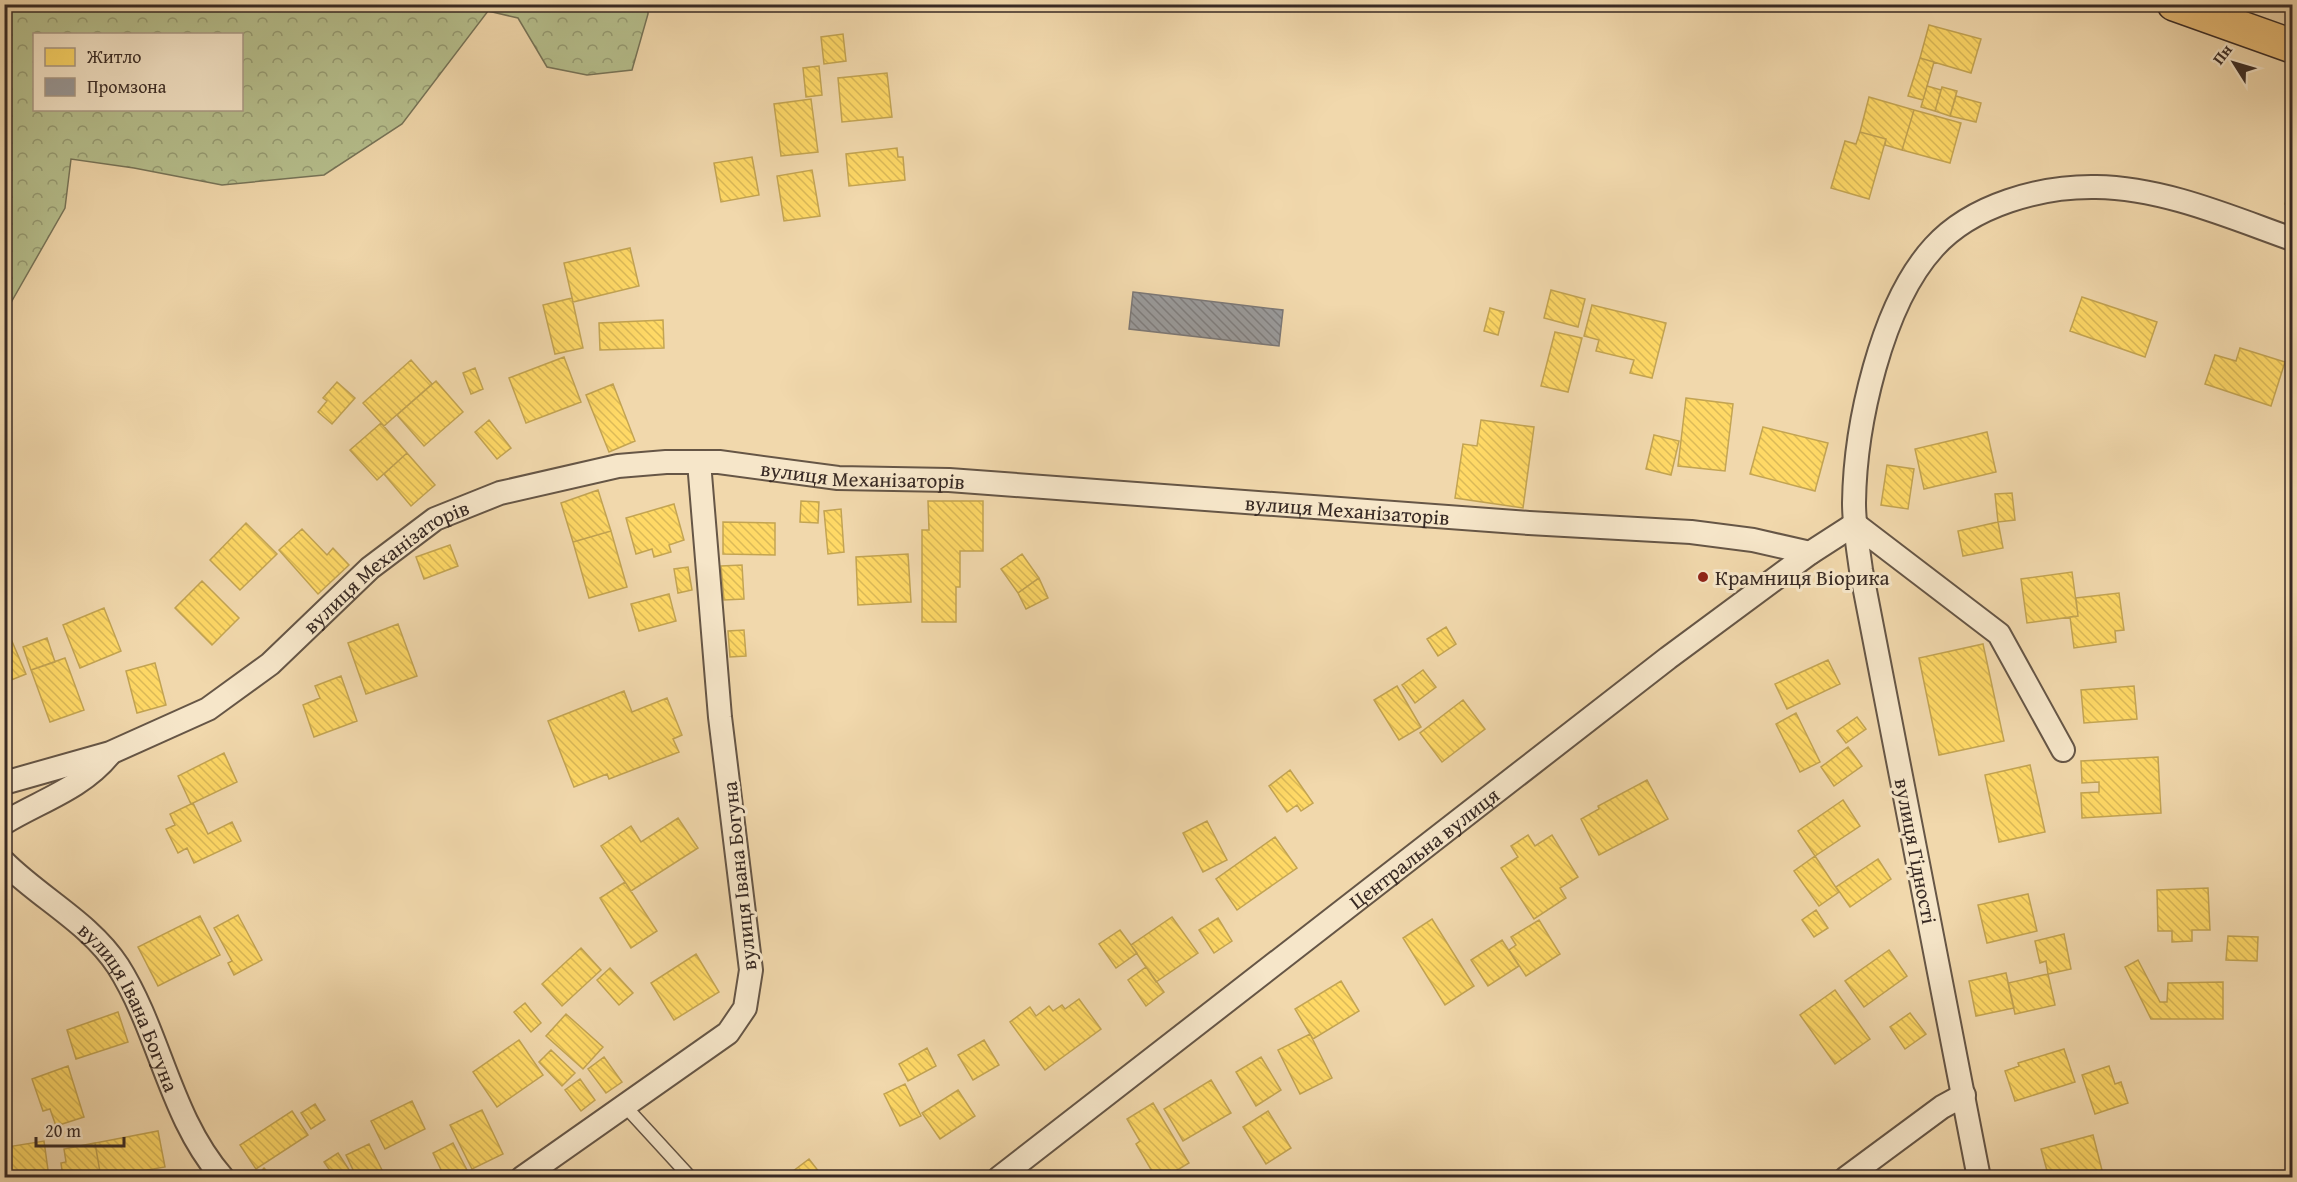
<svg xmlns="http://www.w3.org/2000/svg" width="2297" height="1182" font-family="'Gentium Book Plus',serif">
<defs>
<pattern id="forest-crowns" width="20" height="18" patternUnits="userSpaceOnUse" patternTransform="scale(1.5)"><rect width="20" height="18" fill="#b6bf8d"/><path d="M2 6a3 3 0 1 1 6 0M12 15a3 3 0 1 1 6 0" fill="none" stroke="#959b73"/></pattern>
<pattern id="homes-back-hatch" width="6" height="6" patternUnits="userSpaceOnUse" patternTransform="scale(1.5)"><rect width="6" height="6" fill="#ffd966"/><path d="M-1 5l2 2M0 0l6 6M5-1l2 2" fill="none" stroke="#dbba58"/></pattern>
<pattern id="industry-back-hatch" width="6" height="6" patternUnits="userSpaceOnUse" patternTransform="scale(1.5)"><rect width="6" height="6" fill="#999"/><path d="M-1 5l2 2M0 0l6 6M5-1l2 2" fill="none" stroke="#7e7d7d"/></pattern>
</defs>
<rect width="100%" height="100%" fill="#f1d8ac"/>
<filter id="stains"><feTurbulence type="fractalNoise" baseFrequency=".00333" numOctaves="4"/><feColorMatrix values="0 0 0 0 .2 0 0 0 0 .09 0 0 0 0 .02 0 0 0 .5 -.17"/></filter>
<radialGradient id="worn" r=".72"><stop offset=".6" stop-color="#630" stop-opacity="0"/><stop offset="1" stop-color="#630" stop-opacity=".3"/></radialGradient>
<path fill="url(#forest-crowns)" stroke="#777458" stroke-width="1.5" fill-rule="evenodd" d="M 5,4 L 648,4 L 648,14 L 632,70 L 587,75 L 547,67 L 518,18 L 488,11 L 402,124 L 324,175 L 222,185 L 134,168 L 71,159 L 65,208 L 5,313 ZM 34,34 L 242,34 L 242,110 L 34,110 Z"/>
<path fill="url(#homes-back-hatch)" stroke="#c3a452" stroke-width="1.5" d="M 1929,25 L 1981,39 L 1971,73 L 1920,58 Z
M 843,34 L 846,61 L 824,64 L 821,37 Z
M 1920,58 L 1934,62 L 1923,100 L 1908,96 Z
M 819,66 L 822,95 L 806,97 L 803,68 Z
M 887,73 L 892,117 L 842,122 L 838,78 Z
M 1927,86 L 1941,90 L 1935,111 L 1921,107 Z
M 1942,87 L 1957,91 L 1950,116 L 1935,111 Z
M 1956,96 L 1981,103 L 1976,122 L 1950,116 Z
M 1869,97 L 1914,110 L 1902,150 L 1885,145 L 1886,139 L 1860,132 Z
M 811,99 L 818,152 L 781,156 L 774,104 Z
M 1914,110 L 1961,123 L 1950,163 L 1902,150 Z
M 1860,132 L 1886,139 L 1869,199 L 1831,188 L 1845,141 L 1856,144 Z
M 897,148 L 898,157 L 903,157 L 905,180 L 849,186 L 846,154 Z
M 752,157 L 759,195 L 721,202 L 714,163 Z
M 812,170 L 820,216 L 784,221 L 777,176 Z
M 2292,181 L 2292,206 L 2285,204 Z
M 630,248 L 639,286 L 573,302 L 564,263 Z
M 1551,290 L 1585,299 L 1578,327 L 1544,318 Z
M 2082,297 L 2157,322 L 2145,357 L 2070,331 Z
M 572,298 L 583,348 L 555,354 L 543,305 Z
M 1592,305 L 1666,323 L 1652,378 L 1630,373 L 1634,360 L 1596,351 L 1599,340 L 1584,336 Z
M 1490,308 L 1504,312 L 1498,335 L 1484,331 Z
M 663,320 L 664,348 L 600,350 L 599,323 Z
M 1555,332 L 1582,338 L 1568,392 L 1541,386 Z
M 2240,348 L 2285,362 L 2271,406 L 2205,384 L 2215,355 L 2236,361 Z
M 564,357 L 581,402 L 526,423 L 509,378 Z
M 411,360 L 432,384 L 384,426 L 363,403 Z
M 475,368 L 483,389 L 471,394 L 463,373 Z
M 436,381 L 463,412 L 424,446 L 397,415 Z
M 337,382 L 355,398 L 332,424 L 318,412 L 327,401 L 323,398 Z
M 613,384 L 635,441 L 609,452 L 586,395 Z
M 1686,398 L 1733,404 L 1725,471 L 1678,466 Z
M 489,420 L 511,448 L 497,459 L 475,432 Z
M 1481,420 L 1534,427 L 1523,508 L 1455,498 L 1463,444 L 1477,446 Z
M 381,423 L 407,453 L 377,480 L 350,450 Z
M 1763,427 L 1828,443 L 1815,491 L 1750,474 Z
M 1987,432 L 1996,472 L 1924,489 L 1915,449 Z
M 1654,435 L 1679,441 L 1671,475 L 1646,469 Z
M 407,453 L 435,485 L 411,506 L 384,474 Z
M 1887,465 L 1914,469 L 1908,509 L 1881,505 Z
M 598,490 L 611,531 L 573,542 L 561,503 Z
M 2012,493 L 2015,520 L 1998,522 L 1995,494 Z
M 801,501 L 819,502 L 818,523 L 800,522 Z
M 928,501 L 983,501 L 983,551 L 960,551 L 960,587 L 956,587 L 956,622 L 922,622 L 922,530 L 929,530 Z
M 674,504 L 684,540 L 669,545 L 671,552 L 654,557 L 652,549 L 636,554 L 626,518 Z
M 841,509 L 844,552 L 828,554 L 824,511 Z
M 723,522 L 775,523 L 775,555 L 723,554 Z
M 1998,522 L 2003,548 L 1963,556 L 1958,531 Z
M 246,523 L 277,554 L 240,590 L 210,560 Z
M 302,529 L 327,555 L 333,548 L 349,565 L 318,594 L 279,550 Z
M 611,531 L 627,587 L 589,598 L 573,542 Z
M 450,545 L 458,566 L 424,579 L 416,557 Z
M 908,554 L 911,602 L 858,605 L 856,557 Z
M 1022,554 L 1039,578 L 1018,593 L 1001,569 Z
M 742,565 L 744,599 L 724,600 L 721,566 Z
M 688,567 L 692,590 L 678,593 L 674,569 Z
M 2072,572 L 2078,616 L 2027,623 L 2021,579 Z
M 1039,578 L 1048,598 L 1026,609 L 1018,593 Z
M 202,581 L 239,618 L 212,645 L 175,608 Z
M 2119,593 L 2124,630 L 2115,631 L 2116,642 L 2074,648 L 2070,617 L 2078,616 L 2076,598 Z
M 669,594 L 676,621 L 639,631 L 631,604 Z
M 104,608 L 121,651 L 80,668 L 63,625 Z
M 398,624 L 417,676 L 366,694 L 348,643 Z
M 1446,627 L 1456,644 L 1438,656 L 1427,639 Z
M 744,630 L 746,656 L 730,657 L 728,631 Z
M 8,632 L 26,674 L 4,683 L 4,634 Z
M 47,638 L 55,662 L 31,670 L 23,647 Z
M 1983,644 L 2004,741 L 1939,755 L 1919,658 Z
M 65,658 L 84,710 L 50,722 L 31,670 Z
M 1828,660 L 1840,684 L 1787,709 L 1775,684 Z
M 155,663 L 166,705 L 137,713 L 126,671 Z
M 1423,670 L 1436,687 L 1415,703 L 1402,685 Z
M 341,676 L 357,721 L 314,737 L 303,705 L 320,698 L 315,686 Z
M 1397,686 L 1421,727 L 1399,740 L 1374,700 Z
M 2134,686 L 2137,719 L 2084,723 L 2081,690 Z
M 624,691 L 632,712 L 667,698 L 682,735 L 673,739 L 679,752 L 609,779 L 607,774 L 574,787 L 548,721 Z
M 1463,700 L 1485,729 L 1442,762 L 1420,733 Z
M 1796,713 L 1820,762 L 1800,772 L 1776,724 Z
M 1857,717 L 1866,729 L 1846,743 L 1837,731 Z
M 1848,747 L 1862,766 L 1834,786 L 1821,767 Z
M 224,753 L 237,782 L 191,804 L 178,776 Z
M 2158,757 L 2161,813 L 2082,818 L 2081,793 L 2099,792 L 2099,782 L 2082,783 L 2081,761 Z
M 2030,765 L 2045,832 L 1999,842 L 1985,775 Z
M 1290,770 L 1313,803 L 1301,811 L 1297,805 L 1287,812 L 1269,786 Z
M 1647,780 L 1668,819 L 1599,855 L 1581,819 L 1599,809 L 1598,806 Z
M 1843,800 L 1860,826 L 1815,856 L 1798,831 Z
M 193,803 L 208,834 L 232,822 L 241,841 L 194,863 L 187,848 L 178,853 L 166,829 L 175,825 L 170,814 Z
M 678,818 L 698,848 L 631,891 L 601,846 L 631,826 L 641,842 Z
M 1207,821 L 1227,860 L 1203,872 L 1183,833 Z
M 1528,835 L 1535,846 L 1552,835 L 1578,877 L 1560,888 L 1566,898 L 1534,919 L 1501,868 L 1518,857 L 1511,846 Z
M 1275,837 L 1297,868 L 1237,910 L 1216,879 Z
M 1815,856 L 1839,892 L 1819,906 L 1794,871 Z
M 1878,859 L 1891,879 L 1850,907 L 1836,887 Z
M 625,882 L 657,931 L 631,948 L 600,898 Z
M 2208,888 L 2210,930 L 2192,930 L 2192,941 L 2172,942 L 2172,931 L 2158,931 L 2157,890 Z
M 2028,894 L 2037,931 L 1987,943 L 1978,905 Z
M 1816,910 L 1828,928 L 1814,937 L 1802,920 Z
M 238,915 L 262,960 L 234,975 L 228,963 L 232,961 L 214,928 Z
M 200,916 L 220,955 L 158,986 L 138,947 Z
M 1172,917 L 1198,953 L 1156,982 L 1131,945 Z
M 1218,918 L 1232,941 L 1214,953 L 1199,930 Z
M 1432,919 L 1474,986 L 1445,1005 L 1403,938 Z
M 1539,920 L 1560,954 L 1526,976 L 1509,950 L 1516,945 L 1511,937 Z
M 1120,930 L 1137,953 L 1116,968 L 1099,944 Z
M 2064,934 L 2071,969 L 2048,974 L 2046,961 L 2040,963 L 2035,941 Z
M 2228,936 L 2258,937 L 2257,961 L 2226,960 Z
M 1502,940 L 1519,966 L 1488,986 L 1471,960 Z
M 581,948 L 601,970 L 562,1006 L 542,984 Z
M 1889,950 L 1907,976 L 1864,1007 L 1845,981 Z
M 696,954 L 719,992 L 674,1020 L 651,983 Z
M 2138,960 L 2160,1002 L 2167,1002 L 2168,983 L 2223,982 L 2223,1019 L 2151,1019 L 2125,967 Z
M 1146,967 L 1164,992 L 1146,1006 L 1128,980 Z
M 610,968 L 633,993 L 619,1005 L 597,980 Z
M 2006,973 L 2014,1008 L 1976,1016 L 1969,981 Z
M 2048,974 L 2055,1005 L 2015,1014 L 2008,983 Z
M 1341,981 L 1359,1011 L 1313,1039 L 1295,1009 Z
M 1835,990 L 1870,1039 L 1835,1064 L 1800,1015 Z
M 1079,999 L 1101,1029 L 1045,1070 L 1010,1022 L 1030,1007 L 1036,1016 L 1049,1006 L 1053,1011 L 1062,1005 L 1065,1009 Z
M 525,1003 L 541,1023 L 531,1032 L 514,1012 Z
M 118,1012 L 128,1042 L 76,1059 L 67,1030 Z
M 1910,1013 L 1926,1034 L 1905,1049 L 1890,1027 Z
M 566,1014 L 603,1047 L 583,1069 L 546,1036 Z
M 1310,1034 L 1332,1078 L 1300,1094 L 1278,1050 Z
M 519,1040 L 543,1075 L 497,1107 L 473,1072 Z
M 984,1040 L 999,1065 L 973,1080 L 958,1055 Z
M 927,1048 L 936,1066 L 908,1081 L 899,1064 Z
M 2064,1049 L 2075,1082 L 2015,1101 L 2005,1071 L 2019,1066 L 2018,1063 Z
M 551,1050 L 575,1073 L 562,1086 L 539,1062 Z
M 604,1057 L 622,1082 L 606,1093 L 588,1069 Z
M 1261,1057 L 1281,1090 L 1256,1106 L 1236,1072 Z
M 68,1066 L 84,1117 L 56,1126 L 50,1109 L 43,1111 L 32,1079 Z
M 2109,1066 L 2115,1084 L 2121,1082 L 2128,1103 L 2095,1114 L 2082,1075 Z
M 580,1079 L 595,1100 L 581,1111 L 565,1090 Z
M 1211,1080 L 1231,1113 L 1183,1141 L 1164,1109 Z
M 905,1084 L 921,1116 L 900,1126 L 884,1094 Z
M 958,1090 L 975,1116 L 940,1139 L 922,1113 Z
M 412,1101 L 425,1129 L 385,1149 L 371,1121 Z
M 1153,1103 L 1189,1163 L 1164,1178 L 1156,1178 L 1136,1144 L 1140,1141 L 1127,1119 Z
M 315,1104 L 325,1120 L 311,1129 L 301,1113 Z
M 482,1110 L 503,1154 L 472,1169 L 450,1125 Z
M 292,1111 L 308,1135 L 256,1169 L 240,1145 Z
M 1268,1111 L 1291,1148 L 1266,1164 L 1243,1127 Z
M 158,1131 L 165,1167 L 101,1178 L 95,1143 Z
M 2093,1135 L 2104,1178 L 2049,1178 L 2041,1149 Z
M 44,1141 L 48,1170 L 11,1175 L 7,1147 Z
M 95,1143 L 101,1178 L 63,1178 L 61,1163 L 66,1162 L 64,1149 Z
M 453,1143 L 469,1174 L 462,1178 L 445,1178 L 433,1153 Z
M 369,1144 L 386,1178 L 357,1178 L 346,1155 Z
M 338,1153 L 352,1174 L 347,1178 L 335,1178 L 324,1162 Z
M 809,1159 L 823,1177 L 790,1178 L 788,1175 Z
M 264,1168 L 273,1178 L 255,1178 Z"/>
<path fill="url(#industry-back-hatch)" stroke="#7c7876" stroke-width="1.5" d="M 1133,292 L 1283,310 L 1279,346 L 1129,329 Z"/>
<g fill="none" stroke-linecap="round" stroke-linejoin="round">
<g stroke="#665646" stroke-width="15">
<path id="service" d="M 624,1105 L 691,1178"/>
</g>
<g stroke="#665646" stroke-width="26">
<g id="minor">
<path d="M 1855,524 L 1999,634 L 2063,750"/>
<path id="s1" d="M 4,783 L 110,753 L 208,709 L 270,664 L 370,568 L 435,519 L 500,493 L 618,466 L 666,462 L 719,462 L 838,478 L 949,480 L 1529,523 L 1691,532 L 1753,540 L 1810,553"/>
<path d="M 4,823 C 40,801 81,789 109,755"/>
<path id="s2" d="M 4,862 C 40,898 90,923 118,966 C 160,1032 170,1118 223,1178"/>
<path d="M 522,1178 L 728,1033 L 745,1008 L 751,970 L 720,717 L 699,462"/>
<path id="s3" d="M 999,1178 L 1668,658 L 1810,553 L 1855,524"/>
<path d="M 1846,1178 L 1942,1107 L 1964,1095"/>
<path d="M 1979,1178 L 1861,570 C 1858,548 1854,525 1854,503 C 1855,426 1881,305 1934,247 C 1972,205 2041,186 2096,187 C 2164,188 2230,217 2292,239"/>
</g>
</g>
<g stroke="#382a24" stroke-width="36">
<path id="primary" d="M 2174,4 L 2292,46"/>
</g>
<use href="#service" stroke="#f6e6c9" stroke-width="12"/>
<use href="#minor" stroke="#f6e6c9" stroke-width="22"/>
<use href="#primary" stroke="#e8bc76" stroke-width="33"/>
</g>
<circle fill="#8f2418" stroke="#f6e6c9" stroke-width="2" cx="1703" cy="577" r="6"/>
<g text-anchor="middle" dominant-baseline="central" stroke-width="6" stroke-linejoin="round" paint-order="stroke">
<g font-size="21" fill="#382a24" stroke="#f6e6c9">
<text stroke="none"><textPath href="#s1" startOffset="951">вулиця Механізаторів</textPath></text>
<text stroke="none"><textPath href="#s1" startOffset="1437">вулиця Механізаторів</textPath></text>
<text stroke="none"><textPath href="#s1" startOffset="447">вулиця Механізаторів</textPath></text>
<text stroke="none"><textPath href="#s3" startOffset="538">Центральна вулиця</textPath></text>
<text transform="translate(1916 851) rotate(79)">вулиця Гідності</text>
<text transform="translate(739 876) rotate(-96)">вулиця Івана Богуна</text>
<text stroke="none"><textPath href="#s2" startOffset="196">вулиця Івана Богуна</textPath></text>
</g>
<g font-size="21" fill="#382a24" stroke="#f6e6c9" text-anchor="start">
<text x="1715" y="577">Крамниця Віорика</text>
</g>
</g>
<rect width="2297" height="1182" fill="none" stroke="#f1d8ac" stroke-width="24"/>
<rect x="6" y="6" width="2285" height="1170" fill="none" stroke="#382a24" stroke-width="3"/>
<rect x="12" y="12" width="2273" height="1158" fill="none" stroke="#382a24" stroke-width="1.5"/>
<rect x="33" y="33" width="210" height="78" fill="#f6e6c9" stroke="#aa9b87" stroke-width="1.5"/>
<rect x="45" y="48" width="30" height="18" fill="#ffd966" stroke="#aa9b87" stroke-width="1.5"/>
<text x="87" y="63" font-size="18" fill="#382a24">Житло</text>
<rect x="45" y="78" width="30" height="18" fill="#999999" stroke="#aa9b87" stroke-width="1.5"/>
<text x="87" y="93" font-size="18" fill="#382a24">Промзона</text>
<g transform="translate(2234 63) rotate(307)" stroke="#f6e6c9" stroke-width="4.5" paint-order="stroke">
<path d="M0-4.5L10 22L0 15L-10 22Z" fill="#382a24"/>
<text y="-9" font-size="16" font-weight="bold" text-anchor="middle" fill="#382a24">Пн</text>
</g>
<path d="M36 1137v9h88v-9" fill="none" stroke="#382a24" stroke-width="3"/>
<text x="45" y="1137" font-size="18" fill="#382a24" stroke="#f6e6c9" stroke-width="4.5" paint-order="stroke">20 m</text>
<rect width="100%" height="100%" filter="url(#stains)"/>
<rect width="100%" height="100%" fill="url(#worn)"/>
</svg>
